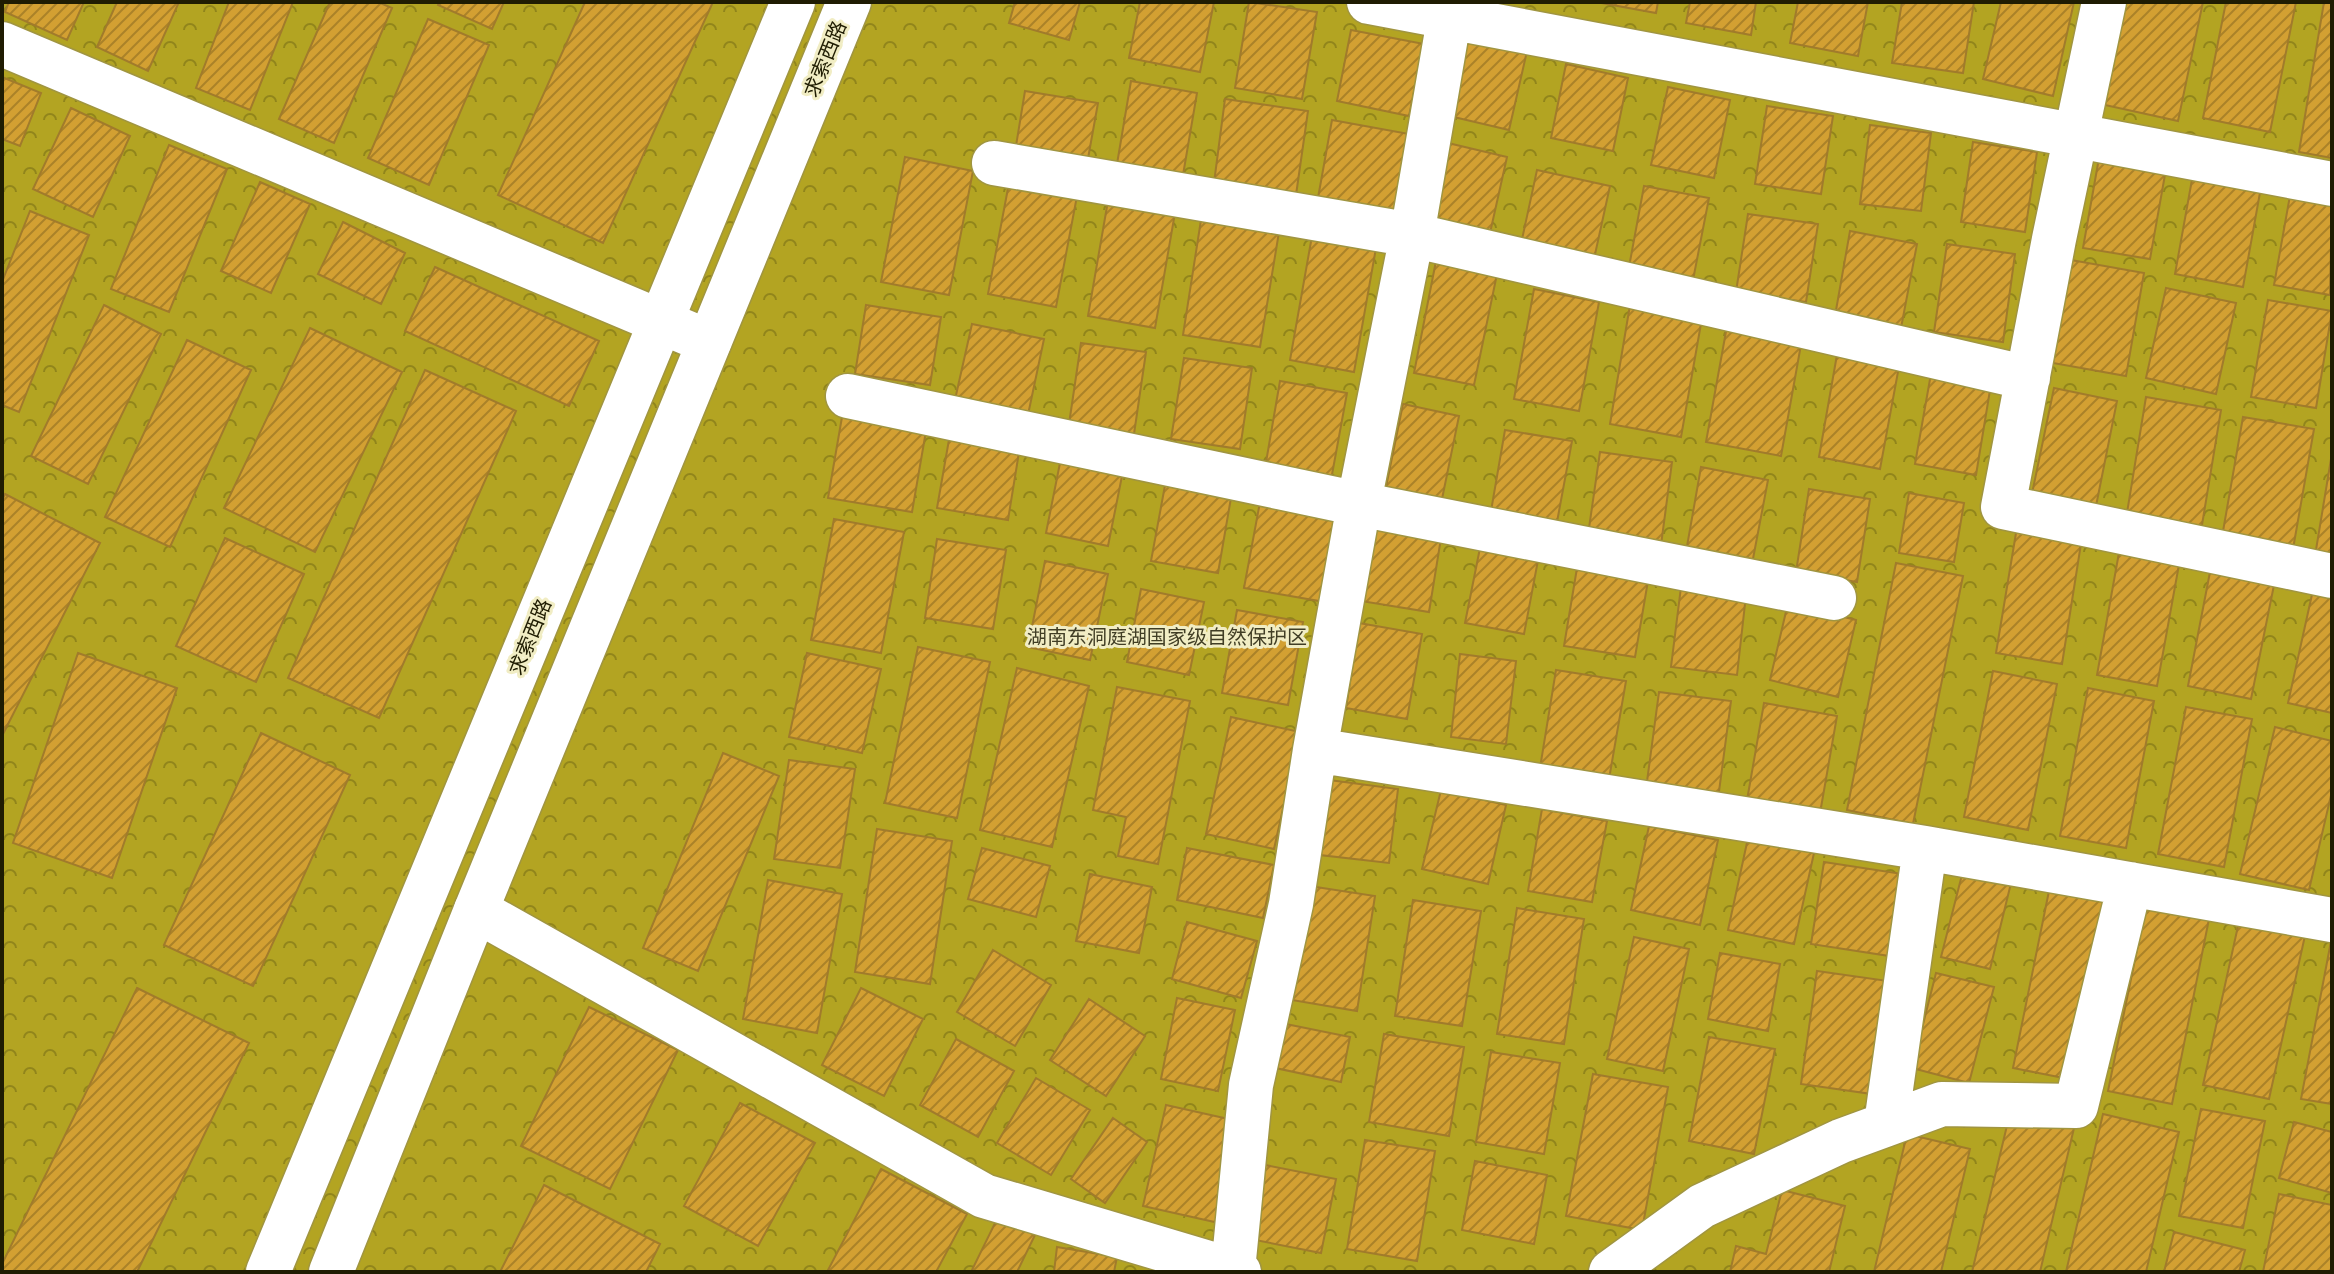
<svg xmlns="http://www.w3.org/2000/svg" width="2334" height="1274" font-family="'PT Sans','Noto Sans SC',sans-serif">
<defs>
<pattern id="park-crowns" width="20" height="18" patternUnits="userSpaceOnUse" patternTransform="scale(2)"><rect width="20" height="18" fill="#b3a422"/><path d="M2 6a3 3 0 1 1 6 0M12 15a3 3 0 1 1 6 0" fill="none" stroke="#91851b"/></pattern>
<pattern id="building-hatch" width="6" height="6" patternUnits="userSpaceOnUse" patternTransform="scale(2)"><rect width="6" height="6" fill="#d3a032"/><path d="M-1 1l2-2M0 6l6-6M5 7l2-2" fill="none" stroke="#ab8228"/></pattern>
</defs>
<rect width="100%" height="100%" fill="#d7cd79"/>
<path fill="url(#park-crowns)" d="M 2,2 L 2332,2 L 2332,1272 L 2,1272 Z"/>
<path fill="url(#building-hatch)" stroke="#a17b2b" stroke-width="2" d="M 9,2 L 84,2 L 67,40 L 5,12 Z
M 117,2 L 179,2 L 148,71 L 97,47 Z
M 229,2 L 293,2 L 250,110 L 196,88 Z
M 330,2 L 378,2 L 392,8 L 334,143 L 279,119 Z
M 439,2 L 504,2 L 492,29 L 438,5 Z
M 585,2 L 713,2 L 603,243 L 498,195 Z
M 1015,2 L 1080,2 L 1069,40 L 1009,23 Z
M 1140,2 L 1214,2 L 1200,72 L 1129,58 Z
M 1249,2 L 1317,12 L 1302,99 L 1235,88 Z
M 1596,2 L 1658,2 L 1656,13 Z
M 1690,2 L 1756,2 L 1751,35 L 1686,23 Z
M 1798,2 L 1868,2 L 1858,56 L 1790,43 Z
M 1902,2 L 1974,2 L 1963,73 L 1892,63 Z
M 2001,2 L 2074,2 L 2053,96 L 1983,79 Z
M 2126,2 L 2203,2 L 2178,121 L 2105,105 Z
M 2226,2 L 2296,2 L 2270,132 L 2203,118 Z
M 2324,2 L 2332,3 L 2332,158 L 2299,152 Z
M 428,19 L 489,45 L 429,185 L 368,158 Z
M 1351,30 L 1424,44 L 1409,116 L 1337,101 Z
M 1458,36 L 1527,51 L 1509,130 L 1441,114 Z
M 1566,64 L 1628,78 L 1613,151 L 1551,138 Z
M 2,77 L 41,93 L 20,146 L 2,139 Z
M 1131,81 L 1197,93 L 1183,175 L 1117,164 Z
M 1668,87 L 1730,100 L 1714,178 L 1651,165 Z
M 1025,91 L 1098,103 L 1087,164 L 1015,152 Z
M 1225,99 L 1308,111 L 1296,195 L 1214,183 Z
M 1767,106 L 1833,116 L 1821,194 L 1755,184 Z
M 71,108 L 130,136 L 93,217 L 33,189 Z
M 1332,120 L 1409,134 L 1393,223 L 1316,209 Z
M 1870,125 L 1931,133 L 1921,211 L 1860,204 Z
M 1973,142 L 2037,152 L 2025,232 L 1961,222 Z
M 1448,143 L 1507,157 L 1490,233 L 1431,219 Z
M 169,145 L 227,169 L 169,312 L 111,289 Z
M 905,157 L 973,171 L 949,295 L 881,282 Z
M 2099,158 L 2166,169 L 2150,259 L 2083,248 Z
M 1537,170 L 1610,186 L 1594,259 L 1521,244 Z
M 2193,174 L 2261,187 L 2243,287 L 2175,274 Z
M 260,182 L 310,204 L 271,293 L 221,271 Z
M 1009,183 L 1077,196 L 1056,307 L 988,294 Z
M 1644,186 L 1709,198 L 1693,280 L 1629,267 Z
M 2291,190 L 2332,197 L 2330,295 L 2274,285 Z
M 1109,195 L 1176,207 L 1155,328 L 1088,316 Z
M 30,211 L 89,235 L 19,412 L 2,405 L 2,282 Z
M 1748,214 L 1818,224 L 1806,302 L 1736,292 Z
M 1201,220 L 1279,232 L 1260,347 L 1183,335 Z
M 343,222 L 405,253 L 381,304 L 318,274 Z
M 1850,231 L 1917,244 L 1901,328 L 1835,316 Z
M 1312,236 L 1376,248 L 1354,372 L 1290,360 Z
M 1947,244 L 2015,254 L 2003,342 L 1934,332 Z
M 2071,260 L 2144,273 L 2126,376 L 2053,363 Z
M 1436,261 L 1497,274 L 1474,385 L 1414,373 Z
M 435,267 L 599,341 L 569,406 L 405,331 Z
M 2166,288 L 2236,303 L 2216,394 L 2146,378 Z
M 1534,289 L 1599,302 L 1579,411 L 1514,399 Z
M 2268,300 L 2332,311 L 2316,408 L 2251,397 Z
M 104,305 L 161,334 L 88,484 L 31,456 Z
M 866,305 L 941,317 L 930,385 L 855,374 Z
M 1630,305 L 1702,318 L 1681,437 L 1610,424 Z
M 972,324 L 1044,339 L 1025,429 L 952,413 Z
M 1727,326 L 1802,339 L 1781,456 L 1706,442 Z
M 310,328 L 402,372 L 315,552 L 224,508 Z
M 187,340 L 251,370 L 170,547 L 105,517 Z
M 1081,343 L 1146,352 L 1134,434 L 1069,424 Z
M 1838,349 L 1900,361 L 1880,469 L 1819,457 Z
M 1184,358 L 1252,368 L 1240,449 L 1171,439 Z
M 1932,368 L 1992,378 L 1976,475 L 1915,464 Z
M 425,370 L 516,411 L 379,718 L 288,678 Z
M 1280,381 L 1347,393 L 1331,480 L 1265,468 Z
M 2054,388 L 2117,401 L 2093,521 L 2029,508 Z
M 2146,397 L 2221,410 L 2201,531 L 2126,519 Z
M 1403,404 L 1459,416 L 1442,499 L 1386,487 Z
M 842,417 L 926,431 L 912,512 L 828,498 Z
M 2243,417 L 2314,429 L 2293,549 L 2222,537 Z
M 1505,430 L 1572,441 L 1557,522 L 1491,511 Z
M 950,434 L 1020,446 L 1008,520 L 937,508 Z
M 1600,452 L 1672,462 L 1661,545 L 1588,535 Z
M 2332,453 L 2332,565 L 2314,562 Z
M 1061,458 L 1123,471 L 1108,546 L 1046,533 Z
M 1701,467 L 1768,480 L 1752,564 L 1686,552 Z
M 1166,480 L 1232,492 L 1218,573 L 1151,561 Z
M 1809,489 L 1870,499 L 1857,582 L 1796,572 Z
M 1909,493 L 1964,503 L 1954,562 L 1899,553 Z
M 5,494 L 100,543 L 2,736 L 2,500 Z
M 1260,502 L 1341,516 L 1325,602 L 1244,588 Z
M 834,519 L 904,532 L 881,653 L 811,640 Z
M 1374,521 L 1442,532 L 1429,612 L 1361,601 Z
M 2018,521 L 2083,531 L 2062,664 L 1996,653 Z
M 225,538 L 304,574 L 256,682 L 176,646 Z
M 937,539 L 1006,550 L 993,629 L 925,618 Z
M 1481,543 L 1539,555 L 1524,634 L 1465,623 Z
M 2120,547 L 2180,559 L 2157,686 L 2097,675 Z
M 1579,556 L 1650,569 L 1635,657 L 1564,646 Z
M 1045,561 L 1108,574 L 1090,660 L 1028,647 Z
M 1896,563 L 1963,576 L 1913,824 L 1847,810 Z
M 2210,572 L 2274,585 L 2251,699 L 2188,686 Z
M 1681,587 L 1746,595 L 1737,675 L 1671,667 Z
M 1141,589 L 1204,602 L 1189,675 L 1127,662 Z
M 2313,590 L 2332,594 L 2332,713 L 2288,703 Z
M 1788,603 L 1856,620 L 1838,697 L 1770,680 Z
M 1237,610 L 1303,622 L 1288,705 L 1222,693 Z
M 1359,623 L 1422,634 L 1407,719 L 1346,708 Z
M 918,647 L 990,662 L 957,818 L 885,803 Z
M 78,653 L 177,688 L 112,878 L 13,843 Z
M 807,653 L 881,669 L 862,753 L 789,737 Z
M 1460,654 L 1516,661 L 1506,744 L 1451,737 Z
M 1017,668 L 1089,686 L 1052,847 L 980,830 Z
M 1556,670 L 1626,681 L 1609,779 L 1540,768 Z
M 1993,671 L 2057,684 L 2028,830 L 1964,817 Z
M 1117,687 L 1190,701 L 1158,864 L 1118,856 L 1126,817 L 1093,810 Z
M 2088,688 L 2154,701 L 2126,848 L 2060,836 Z
M 1659,692 L 1731,701 L 1718,799 L 1646,789 Z
M 1764,703 L 1837,716 L 1819,819 L 1746,806 Z
M 2186,707 L 2252,719 L 2224,867 L 2158,854 Z
M 1231,717 L 1300,732 L 1274,849 L 1206,834 Z
M 2275,727 L 2332,741 L 2332,791 L 2309,890 L 2240,874 Z
M 261,733 L 350,775 L 253,986 L 164,945 Z
M 723,753 L 779,776 L 698,971 L 643,948 Z
M 789,760 L 855,769 L 840,868 L 774,859 Z
M 1329,780 L 1398,789 L 1389,863 L 1320,855 Z
M 1441,790 L 1506,805 L 1488,884 L 1422,869 Z
M 1542,809 L 1607,821 L 1592,902 L 1528,891 Z
M 1649,826 L 1718,840 L 1700,925 L 1631,910 Z
M 877,829 L 952,841 L 930,984 L 855,972 Z
M 1748,838 L 1814,853 L 1794,944 L 1728,930 Z
M 982,848 L 1050,866 L 1036,917 L 968,899 Z
M 1187,848 L 1274,865 L 1263,918 L 1177,900 Z
M 1824,862 L 1909,875 L 1896,957 L 1811,944 Z
M 1964,867 L 2012,879 L 1990,969 L 1941,957 Z
M 1090,874 L 1152,887 L 1139,953 L 1076,941 Z
M 768,880 L 842,894 L 817,1033 L 743,1019 Z
M 1303,885 L 1375,896 L 1357,1011 L 1286,999 Z
M 2049,891 L 2110,903 L 2074,1080 L 2013,1068 Z
M 2148,896 L 2211,909 L 2172,1104 L 2108,1091 Z
M 1413,900 L 1481,911 L 1462,1026 L 1395,1016 Z
M 1517,908 L 1584,919 L 1564,1044 L 1497,1034 Z
M 2240,917 L 2306,931 L 2269,1099 L 2203,1085 Z
M 1187,922 L 1257,941 L 1241,998 L 1172,979 Z
M 2332,936 L 2332,1104 L 2301,1099 Z
M 1634,937 L 1689,949 L 1663,1071 L 1607,1059 Z
M 993,950 L 1051,985 L 1015,1046 L 957,1012 Z
M 1720,953 L 1780,964 L 1768,1031 L 1708,1019 Z
M 1817,971 L 1888,981 L 1872,1094 L 1801,1084 Z
M 1936,973 L 1994,987 L 1969,1083 L 1912,1068 Z
M 137,988 L 249,1043 L 137,1272 L 2,1272 L 2,1264 Z
M 861,988 L 923,1019 L 884,1096 L 822,1065 Z
M 1177,998 L 1235,1010 L 1218,1091 L 1161,1079 Z
M 1089,999 L 1145,1036 L 1106,1096 L 1050,1060 Z
M 589,1007 L 678,1050 L 610,1189 L 521,1146 Z
M 1276,1022 L 1350,1037 L 1341,1082 L 1266,1066 Z
M 1384,1034 L 1464,1047 L 1449,1136 L 1369,1122 Z
M 1709,1037 L 1775,1049 L 1754,1154 L 1689,1141 Z
M 956,1039 L 1014,1071 L 978,1137 L 920,1105 Z
M 1491,1052 L 1560,1063 L 1544,1154 L 1476,1142 Z
M 1593,1074 L 1668,1087 L 1642,1230 L 1566,1216 Z
M 1036,1078 L 1090,1110 L 1051,1175 L 997,1143 Z
M 740,1103 L 815,1143 L 758,1246 L 684,1206 Z
M 1166,1105 L 1242,1122 L 1219,1223 L 1143,1206 Z
M 2201,1109 L 2265,1121 L 2243,1228 L 2179,1216 Z
M 2010,1113 L 2074,1128 L 2040,1272 L 1972,1272 Z
M 2103,1114 L 2179,1132 L 2146,1272 L 2066,1272 Z
M 1113,1118 L 1147,1142 L 1105,1203 L 1071,1179 Z
M 2294,1122 L 2332,1132 L 2332,1193 L 2279,1178 Z
M 1907,1134 L 1970,1149 L 1941,1272 L 1874,1272 Z
M 1365,1140 L 1435,1151 L 1417,1261 L 1347,1249 Z
M 1475,1161 L 1547,1175 L 1534,1244 L 1462,1230 Z
M 1255,1163 L 1336,1179 L 1321,1253 L 1240,1237 Z
M 881,1169 L 967,1214 L 936,1272 L 827,1272 Z
M 544,1185 L 660,1244 L 646,1272 L 500,1272 Z
M 1782,1190 L 1845,1206 L 1829,1272 L 1730,1272 L 1736,1246 L 1766,1254 Z
M 2279,1194 L 2332,1205 L 2332,1272 L 2263,1272 Z
M 998,1217 L 1035,1235 L 1017,1272 L 971,1272 Z
M 2174,1232 L 2245,1250 L 2239,1272 L 2164,1272 Z
M 1057,1247 L 1117,1257 L 1114,1272 L 1054,1272 Z"/>
<g fill="none" stroke-linecap="round" stroke-linejoin="round">
<g stroke="#a09541" stroke-width="47">
<path id="minor" d="M 1369,2 L 2332,184
M 1452,2 L 1412,235 L 1363,482 L 1315,750 L 1925,848 L 2332,920
M 2104,2 L 2054,239 L 2003,507 L 2332,576
M 2,44 L 709,342
M 994,163 L 1412,235 L 2028,378
M 848,396 L 1359,504 L 1834,598
M 476,910 L 984,1196 L 1239,1272
M 1886,1124 L 1925,848
M 1233,1270 L 1251,1085 L 1291,904 L 1315,750
M 1611,1272 L 1702,1206 L 1841,1141 L 1942,1104 L 2076,1106 L 2130,884"/>
</g>
<g stroke="#a09541" stroke-width="47">
<path id="major" d="M 268,1272 L 793,2
M 331,1272 L 476,910 L 849,2"/>
</g>
<use href="#minor" stroke="#fff" stroke-width="44"/>
<use href="#major" stroke="#fff" stroke-width="44"/>
</g>
<g text-anchor="middle" dominant-baseline="central" stroke-width="6" stroke-linejoin="round" paint-order="stroke">
<g font-size="20" fill="#1f1c02" stroke="#f1edc4">
<text transform="translate(825 59) rotate(-68)">求索西路</text>
<text transform="translate(530 637) rotate(-68)">求索西路</text>
</g>
<g font-size="20" fill="#413e25" stroke="#f1edc4">
<text x="1167" y="637">湖南东洞庭湖国家级自然保护区</text>
</g>
</g>
<rect width="2334" height="1274" fill="none" stroke="#1f1c02" stroke-width="8"/>
</svg>
